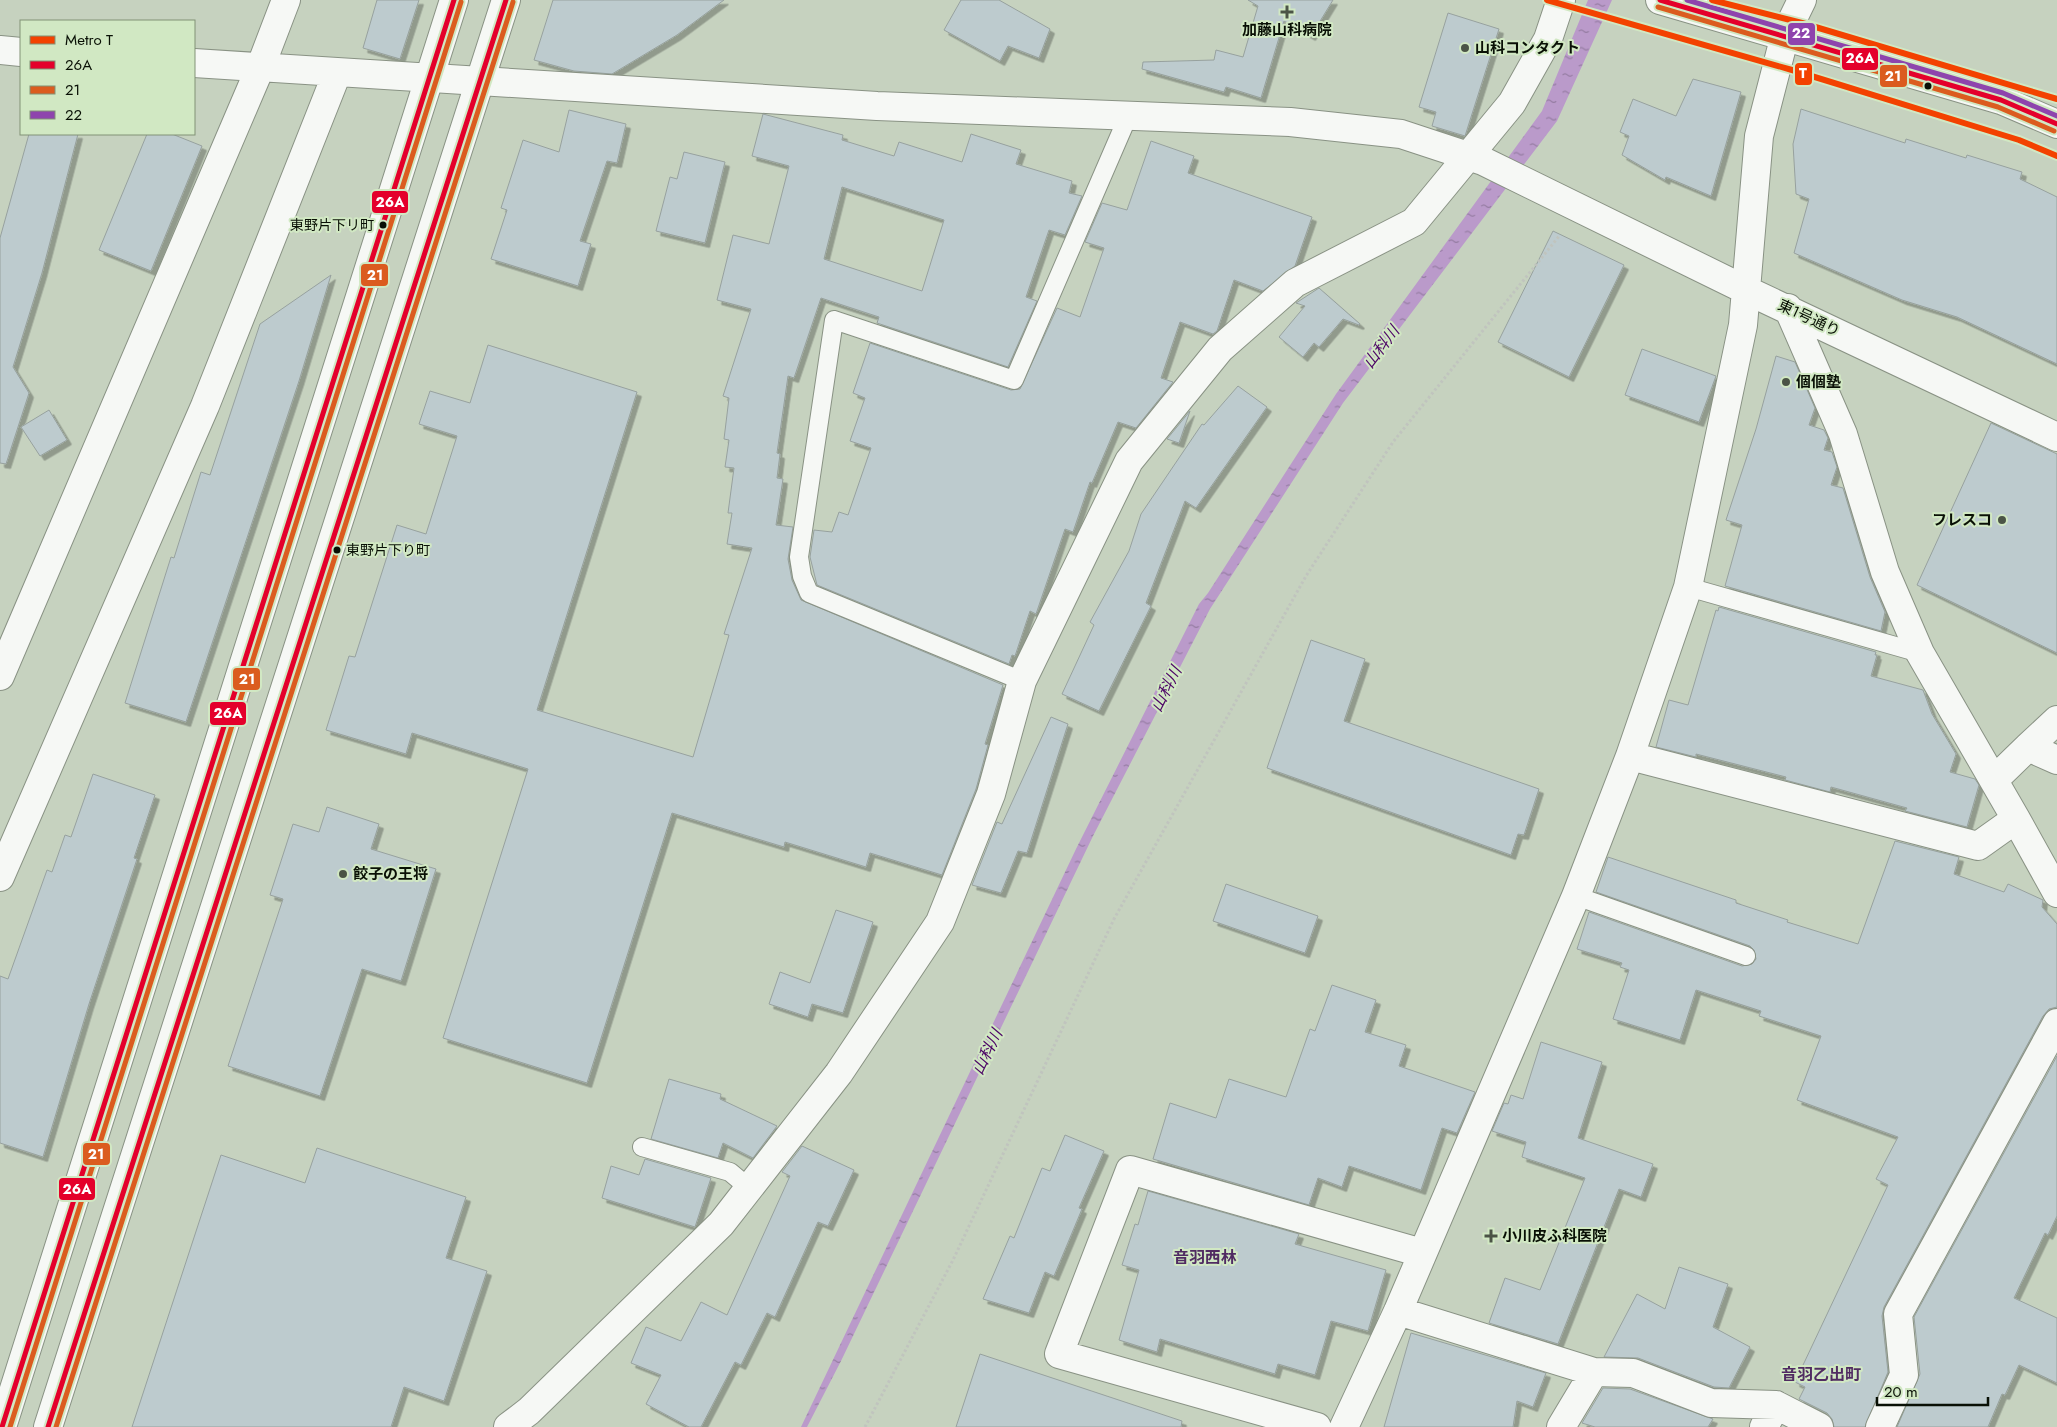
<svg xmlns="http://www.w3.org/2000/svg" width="2057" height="1427" font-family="Jost,'Noto Sans JP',sans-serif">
<defs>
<pattern id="water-ripples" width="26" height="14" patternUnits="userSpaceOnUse" patternTransform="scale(1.25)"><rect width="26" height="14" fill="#ba9aca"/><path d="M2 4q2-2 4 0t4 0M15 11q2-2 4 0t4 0" fill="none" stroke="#957ca2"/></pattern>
<filter id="shadow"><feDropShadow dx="4.5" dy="4.5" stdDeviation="0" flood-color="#0004"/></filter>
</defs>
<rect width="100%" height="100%" fill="#c6d2bf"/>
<path fill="url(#water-ripples)" d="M 1588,0 L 1612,0 L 1557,121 L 1343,403 L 1210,609 L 1093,836 L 841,1361 L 807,1427 L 801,1427 L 1076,849 L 1199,604 L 1208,593 L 1336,394 L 1542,111 Z"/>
<path fill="#bdcbce" stroke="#97a19e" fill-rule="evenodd" filter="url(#shadow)" d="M 377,0 L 419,0 L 400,59 L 363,48 Z
M 553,0 L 724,0 L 677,35 L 612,74 L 574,71 L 534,60 Z
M 961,0 L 999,0 L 1050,29 L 1039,58 L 1008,46 L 1000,61 L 944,30 Z
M 1248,0 L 1333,0 L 1311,36 L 1284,21 L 1261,98 L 1226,87 L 1224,92 L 1142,69 L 1143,62 L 1214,60 L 1216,50 L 1243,57 L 1258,6 Z
M 1448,13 L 1499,29 L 1465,136 L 1432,126 L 1436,112 L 1419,107 Z
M 1693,79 L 1741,92 L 1711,196 L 1666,177 L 1665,180 L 1622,155 L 1629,136 L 1620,132 L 1633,99 L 1676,116 Z
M 1801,109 L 1905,143 L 1906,139 L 1966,158 L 1967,155 L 2022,172 L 2020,179 L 2057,197 L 2057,364 L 1957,317 L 1902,300 L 1794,253 L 1809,199 L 1796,194 L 1793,144 Z
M 569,110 L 626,124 L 617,163 L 607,161 L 580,241 L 591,244 L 578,286 L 491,259 L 507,210 L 501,208 L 523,140 L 559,152 Z
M 763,114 L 843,135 L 842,140 L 894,156 L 899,142 L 962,162 L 971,134 L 1021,150 L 1016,164 L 1072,181 L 1069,193 L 1082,196 L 1065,235 L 1049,230 L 1026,297 L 1037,301 L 1008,367 L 877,323 L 879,317 L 821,298 L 794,378 L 788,376 L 777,453 L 780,454 L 777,478 L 783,479 L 776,525 L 793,527 L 788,559 L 792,580 L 801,600 L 1003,685 L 985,744 L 988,745 L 976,789 L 942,875 L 870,853 L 866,867 L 785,842 L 784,847 L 672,813 L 587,1083 L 443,1038 L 528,769 L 412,733 L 406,754 L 326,730 L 349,656 L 355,657 L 397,525 L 426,534 L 457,436 L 419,424 L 430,391 L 470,403 L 488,345 L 637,392 L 537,710 L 693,757 L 729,635 L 724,634 L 752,548 L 727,544 L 732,513 L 728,513 L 734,468 L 725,467 L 729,440 L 724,439 L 729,398 L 723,396 L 751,309 L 717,300 L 733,235 L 769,244 L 789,166 L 752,156 ZM 842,187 L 944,220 L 922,291 L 824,259 Z
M 29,134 L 78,134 L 42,273 L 13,367 L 29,393 L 6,464 L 0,463 L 0,238 Z
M 147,134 L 172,134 L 202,146 L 151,271 L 99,250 Z
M 1151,141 L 1194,156 L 1188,173 L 1312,217 L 1295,266 L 1263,291 L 1234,280 L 1217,331 L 1213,334 L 1180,322 L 1161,378 L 1173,382 L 1136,428 L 1118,422 L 1092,483 L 1090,482 L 1073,532 L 1065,529 L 1036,614 L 1030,611 L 1015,656 L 1012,655 L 1009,664 L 817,585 L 810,557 L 814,530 L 832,532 L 839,512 L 848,515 L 871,448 L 850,441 L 865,398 L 853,393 L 870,343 L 1011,390 L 1020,389 L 1057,308 L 1080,317 L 1104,248 L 1085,242 L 1102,203 L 1127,210 Z
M 684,152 L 725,162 L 705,243 L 656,231 L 670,177 L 677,179 Z
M 1553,231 L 1624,265 L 1569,377 L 1498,342 Z
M 331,275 L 299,381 L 186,722 L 125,703 L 171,557 L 174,558 L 201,472 L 210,475 L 260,324 Z
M 1319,288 L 1360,324 L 1359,325 L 1343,319 L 1319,347 L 1314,343 L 1303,357 L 1279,337 L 1305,306 L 1296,303 Z
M 1642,349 L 1716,376 L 1699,422 L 1625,395 Z
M 1776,356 L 1795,362 L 1815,408 L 1809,425 L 1824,430 L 1828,438 L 1824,450 L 1832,452 L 1837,467 L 1831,485 L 1843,488 L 1870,577 L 1885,612 L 1881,631 L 1725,586 L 1742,525 L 1726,520 L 1756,429 Z
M 1238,386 L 1267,407 L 1196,508 L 1185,501 L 1146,603 L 1151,606 L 1099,711 L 1062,694 L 1094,625 L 1090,622 L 1129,551 L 1141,514 L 1202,424 L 1204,425 Z
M 49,410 L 67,440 L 40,456 L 21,427 Z
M 1190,411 L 1179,443 L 1167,439 Z
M 1991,423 L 2057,454 L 2057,653 L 1917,585 Z
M 1719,607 L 1876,652 L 1875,655 L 1877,655 L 1871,676 L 1923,690 L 1932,714 L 1956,754 L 1950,772 L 1975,779 L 1979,785 L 1967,827 L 1905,811 L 1907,808 L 1831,787 L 1830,792 L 1785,780 L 1786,777 L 1696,754 L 1696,757 L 1656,747 L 1669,700 L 1688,705 L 1716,610 L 1718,611 Z
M 1311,640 L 1365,659 L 1344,721 L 1539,789 L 1524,835 L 1518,834 L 1511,855 L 1267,768 Z
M 1051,717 L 1068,724 L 1027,853 L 1018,851 L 1001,893 L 972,885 L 997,822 L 1002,824 Z
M 93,774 L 155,795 L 134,858 L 137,859 L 89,1004 L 43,1157 L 0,1143 L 0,976 L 8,979 L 47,870 L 52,872 L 65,835 L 71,837 Z
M 327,807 L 379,824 L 371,849 L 436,869 L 401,981 L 362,969 L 320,1096 L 228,1066 L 283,899 L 270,895 L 293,824 L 319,832 Z
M 1895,841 L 1959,857 L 1954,874 L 2004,892 L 2008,884 L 2043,900 L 2042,907 L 2057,924 L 2057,1007 L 2049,1009 L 2043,1016 L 1884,1307 L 1882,1316 L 1888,1372 L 1865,1427 L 1834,1427 L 1832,1419 L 1827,1413 L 1799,1399 L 1805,1387 L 1795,1382 L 1888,1185 L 1876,1179 L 1898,1137 L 1797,1100 L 1821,1036 L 1759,1016 L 1761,1011 L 1696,990 L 1680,1040 L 1613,1019 L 1629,970 L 1620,967 L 1622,963 L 1577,949 L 1589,912 L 1742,966 L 1752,964 L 1756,959 L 1754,950 L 1750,946 L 1596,892 L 1608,857 L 1736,900 L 1736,903 L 1788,920 L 1787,922 L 1858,944 Z
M 1226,884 L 1318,916 L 1305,953 L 1213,921 Z
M 836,910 L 873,922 L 843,1013 L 812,1004 L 808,1017 L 769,1004 L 780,972 L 810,983 Z
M 1332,985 L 1376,1000 L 1365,1032 L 1406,1045 L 1399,1066 L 1475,1092 L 1457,1133 L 1442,1128 L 1421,1190 L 1349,1166 L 1342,1187 L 1318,1178 L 1309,1205 L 1153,1159 L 1170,1103 L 1216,1118 L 1229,1079 L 1286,1097 L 1310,1029 L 1315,1031 Z
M 1541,1042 L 1602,1062 L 1578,1138 L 1653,1164 L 1641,1197 L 1619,1189 L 1558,1344 L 1489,1323 L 1505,1278 L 1540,1290 L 1585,1178 L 1522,1157 L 1526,1142 L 1492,1131 L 1504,1103 L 1508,1104 L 1511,1095 L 1523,1099 Z
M 2057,1056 L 2057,1216 L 2048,1235 L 2045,1233 L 2014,1298 L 2057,1318 L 2057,1383 L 2019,1365 L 2005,1395 L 2002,1394 L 1988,1427 L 1897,1427 L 1920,1374 L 1914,1317 Z
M 669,1079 L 721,1094 L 720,1099 L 777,1126 L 753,1158 L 723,1143 L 718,1158 L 651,1139 Z
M 1065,1135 L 1104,1151 L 1079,1208 L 1082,1209 L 1054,1276 L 1045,1272 L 1029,1313 L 983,1299 L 1010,1236 L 1014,1238 L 1042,1168 L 1050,1171 Z
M 802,1146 L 854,1170 L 828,1226 L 818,1222 L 775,1317 L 767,1313 L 741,1365 L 735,1362 L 701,1427 L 689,1427 L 646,1404 L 661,1375 L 631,1363 L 646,1327 L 681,1341 L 701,1302 L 727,1315 L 790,1176 L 782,1172 Z
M 317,1148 L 466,1197 L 446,1258 L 487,1271 L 444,1401 L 404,1387 L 391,1427 L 132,1427 L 221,1155 L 305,1183 Z
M 645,1159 L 711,1178 L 695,1227 L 602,1198 L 611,1166 L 639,1175 Z
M 1148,1191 L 1299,1234 L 1295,1244 L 1386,1270 L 1368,1331 L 1331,1321 L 1315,1375 L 1278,1364 L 1275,1374 L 1160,1339 L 1157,1352 L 1119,1340 L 1139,1270 L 1122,1265 L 1135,1224 L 1138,1225 Z
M 1679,1267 L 1728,1284 L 1713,1327 L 1750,1347 L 1729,1388 L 1714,1387 L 1638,1358 L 1604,1357 L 1637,1294 L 1665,1309 Z
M 1411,1333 L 1546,1373 L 1533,1407 L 1517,1401 L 1513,1427 L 1384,1427 Z
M 980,1354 L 1182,1421 L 1181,1427 L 956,1427 Z
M 1603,1388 L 1630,1389 L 1713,1419 L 1708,1427 L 1595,1427 L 1582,1423 Z"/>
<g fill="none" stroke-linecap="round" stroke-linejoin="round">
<g stroke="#899284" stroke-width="20">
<path id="lane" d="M 1688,587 L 1920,653
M 1022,681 L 809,593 L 802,576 L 799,557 L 834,320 L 1014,380 L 1129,114
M 1576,896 L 1746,956
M 642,1147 L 730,1172 L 749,1188"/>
</g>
<g stroke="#899284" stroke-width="30">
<path id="street" d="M 0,50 L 21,52
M 194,63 L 877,106 L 1290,122 L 1401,134 L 1483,161 L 1746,290 L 2057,437
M 1788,308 L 1843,434 L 1885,572 L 1920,653 L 2016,819 L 2057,893
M 0,676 L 260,68 L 286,0
M 2028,747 L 2057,720
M 1630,756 L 1978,846 L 2016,819
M 1994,780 L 2028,747 L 2057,760
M 0,877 L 205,406 L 337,73
M 1398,1311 L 1594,1372 L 1633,1373 L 1711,1403 L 1776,1405 L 1819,1427
M 508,1427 L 529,1411 L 721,1224 L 839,1073 L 940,922 L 991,794 L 1022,681 L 1129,461 L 1220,349 L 1295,283 L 1414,222 L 1512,103 L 1548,39 L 1561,0
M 1317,1427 L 1059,1354 L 1130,1170 L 1422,1253
M 1344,1427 L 1398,1311 L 1576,896 L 1630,756 L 1688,587 L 1743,325 L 1759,136 L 1785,35 L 1802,0
M 1561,1427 L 1594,1372
M 1764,1427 L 1776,1405
M 1880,1427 L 1904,1375 L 1898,1314 L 2057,1023"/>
</g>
<g stroke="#899284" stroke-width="30">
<path id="secondary" d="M 1660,0 L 2001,100 L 2057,124"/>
</g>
<g stroke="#899284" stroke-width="30">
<path id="highway" d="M 2,1427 L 454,0
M 48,1427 L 506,0"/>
</g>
<path stroke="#c0c4be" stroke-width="3" stroke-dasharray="2.5 2.5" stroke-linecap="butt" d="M 865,1427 L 953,1260 L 1114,919 L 1306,576 L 1393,442 L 1560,235"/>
<use href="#lane" stroke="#f6f8f5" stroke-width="18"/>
<use href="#street" stroke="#f6f8f5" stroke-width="28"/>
<use href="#secondary" stroke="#f6f8f5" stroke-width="28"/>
<use href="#highway" stroke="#f6f8f5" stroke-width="28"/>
<g stroke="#d1e8c3" stroke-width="9">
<path id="bus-1" d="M 1660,0 L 2001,100 L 2057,124
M 2,1427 L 454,0
M 48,1427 L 506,0"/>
</g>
<g stroke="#d1e8c3" stroke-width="9">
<path id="bus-2" d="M 1658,7 L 1998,107 L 2054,131
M 10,1427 L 461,2
M 56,1427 L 513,2"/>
</g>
<g stroke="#d1e8c3" stroke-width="9">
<path id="bus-3" d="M 1687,0 L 2003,93 L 2057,116"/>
</g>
<use href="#bus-1" stroke="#e4002b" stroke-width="5"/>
<use href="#bus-2" stroke="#db5c1f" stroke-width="5"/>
<use href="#bus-3" stroke="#8e44ad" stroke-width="5"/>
<g stroke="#d1e8c3" stroke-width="10">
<path id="metro-1" d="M 1547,0 L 1792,70 L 2019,140 L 2057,156
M 1712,0 L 1802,23 L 2057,99"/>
</g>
<use href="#metro-1" stroke="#f34200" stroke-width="6"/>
</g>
<g fill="#4b5446" stroke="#d1e8c3" stroke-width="2">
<path d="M1284.5 4.5h5v5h5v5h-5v5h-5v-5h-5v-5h5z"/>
<circle cx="1465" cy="48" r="5"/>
<circle cx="1786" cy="382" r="5"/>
<circle cx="2002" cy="520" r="5"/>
<circle cx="343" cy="874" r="5"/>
<path d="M1488.5 1228.5h5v5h5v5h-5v5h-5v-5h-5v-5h5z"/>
</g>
<g fill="#091005" stroke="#d1e8c3" stroke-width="2">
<circle cx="1928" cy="86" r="4.5"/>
<circle cx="383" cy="225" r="4.5"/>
<circle cx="337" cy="550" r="4.5"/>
</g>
<g text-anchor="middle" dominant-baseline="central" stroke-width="4" stroke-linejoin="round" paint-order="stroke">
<g font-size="14" fill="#091005" stroke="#d1e8c3" text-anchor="end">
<text x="374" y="225">東野片下リ町</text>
<text x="346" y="550" text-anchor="start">東野片下り町</text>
</g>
<g font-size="15" font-weight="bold" fill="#091005" stroke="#d1e8c3" text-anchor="start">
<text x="1287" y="30" text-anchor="middle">加藤山科病院</text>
<text x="1475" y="48">山科コンタクト</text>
<text x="1796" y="382">個個塾</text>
<text x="1992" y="520" text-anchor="end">フレスコ</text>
<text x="353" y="874">餃子の王将</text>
<text x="1502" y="1236">小川皮ふ科医院</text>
</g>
<g font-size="15" fill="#091005" stroke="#d1e8c3">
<text transform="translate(1809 318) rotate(25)">東1号通り</text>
</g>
<g font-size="16" font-style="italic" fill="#4d0567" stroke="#d1e8c3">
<text transform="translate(1381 347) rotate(-53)">山科川</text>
<text transform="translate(1166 689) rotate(-63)">山科川</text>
<text transform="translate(987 1052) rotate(-64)">山科川</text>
</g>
<g font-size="16" font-weight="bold" fill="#502b62" stroke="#d1e8c3">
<text x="1205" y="1257">音羽西林</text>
<text x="1821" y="1374">音羽乙出町</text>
</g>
</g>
<g stroke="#d1e8c3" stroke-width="2">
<rect x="1787" y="22" width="29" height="24" rx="5" fill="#8e44ad"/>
<rect x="1841" y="47" width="38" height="24" rx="5" fill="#e4002b"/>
<rect x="1794" y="62" width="19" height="24" rx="5" fill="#f34200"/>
<rect x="1879" y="64" width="29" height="24" rx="5" fill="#db5c1f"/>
<rect x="371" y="190" width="38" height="24" rx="5" fill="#e4002b"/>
<rect x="360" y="263" width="29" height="24" rx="5" fill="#db5c1f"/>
<rect x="232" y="667" width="29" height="24" rx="5" fill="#db5c1f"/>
<rect x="209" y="701" width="38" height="25" rx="5" fill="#e4002b"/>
<rect x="82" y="1142" width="29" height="24" rx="5" fill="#db5c1f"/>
<rect x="58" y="1177" width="38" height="24" rx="5" fill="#e4002b"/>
</g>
<g font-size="14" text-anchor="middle" font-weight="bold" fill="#fff">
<text x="1801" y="38">22</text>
<text x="1860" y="63">26A</text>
<text x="1803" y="78">T</text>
<text x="1893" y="81">21</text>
<text x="390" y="207">26A</text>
<text x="375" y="280">21</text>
<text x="247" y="684">21</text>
<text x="228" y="718">26A</text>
<text x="96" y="1159">21</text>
<text x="77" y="1194">26A</text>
</g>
<rect x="20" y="20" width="175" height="115" fill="#d1e8c3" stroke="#819277"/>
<rect x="30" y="36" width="25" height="8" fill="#f34200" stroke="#819277"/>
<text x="65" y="45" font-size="15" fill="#091005">Metro T</text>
<rect x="30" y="61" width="25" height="8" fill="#e4002b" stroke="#819277"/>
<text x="65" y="70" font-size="15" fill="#091005">26A</text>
<rect x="30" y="86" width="25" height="8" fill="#db5c1f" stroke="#819277"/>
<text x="65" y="95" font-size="15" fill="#091005">21</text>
<rect x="30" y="111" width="25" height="8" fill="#8e44ad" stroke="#819277"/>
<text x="65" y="120" font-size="15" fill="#091005">22</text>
<path d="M1877 1397v8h111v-8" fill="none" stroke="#091005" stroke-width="2.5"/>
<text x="1884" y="1397" font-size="15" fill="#091005" stroke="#d1e8c3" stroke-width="4" paint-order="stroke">20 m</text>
</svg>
